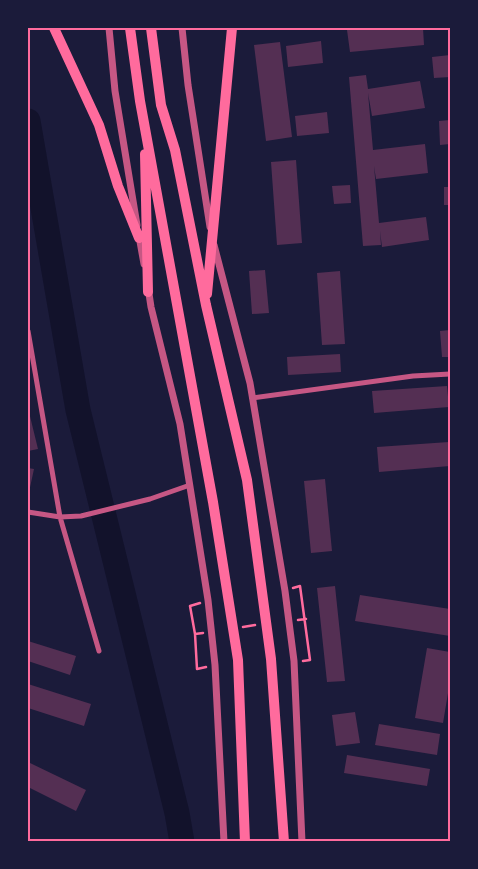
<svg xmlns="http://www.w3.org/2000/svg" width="478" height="869" font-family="'Roboto Condensed',sans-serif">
<rect width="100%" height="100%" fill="#1b1b3a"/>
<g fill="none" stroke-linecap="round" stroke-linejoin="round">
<path stroke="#12122b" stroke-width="25" d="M 28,121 L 78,410 L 177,813 L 182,842"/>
</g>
<path fill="#542f53" d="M 372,28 L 423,28 L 424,45 L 350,52 L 347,30 Z
M 321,41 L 323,63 L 288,67 L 286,46 Z
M 280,42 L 292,137 L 266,141 L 254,45 Z
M 450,55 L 450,77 L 434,78 L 432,57 Z
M 366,75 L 368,89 L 420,81 L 425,108 L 372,116 L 368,93 L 373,150 L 425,144 L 428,173 L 376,179 L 374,166 L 379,223 L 426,217 L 429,240 L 382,247 L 380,231 L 381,245 L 363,246 L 349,77 Z
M 327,112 L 329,133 L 297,136 L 295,116 Z
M 450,120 L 450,144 L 440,145 L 439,121 Z
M 296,160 L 302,243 L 277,245 L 271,162 Z
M 350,185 L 351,203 L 334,204 L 332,186 Z
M 444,187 L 450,187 L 450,205 L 444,205 Z
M 265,270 L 269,313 L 252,314 L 249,271 Z
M 340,271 L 345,344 L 322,345 L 317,273 Z
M 450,330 L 450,357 L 442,357 L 440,331 Z
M 340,354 L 341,372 L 288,375 L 287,357 Z
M 447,386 L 449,407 L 374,413 L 372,391 Z
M 28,408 L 38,449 L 28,451 Z
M 449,442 L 450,466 L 379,472 L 377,447 Z
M 28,468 L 34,469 L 29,492 L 28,492 Z
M 325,479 L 332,551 L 311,553 L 304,481 Z
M 335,586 L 345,681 L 327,682 L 317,588 Z
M 360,595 L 450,609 L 450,636 L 355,621 Z
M 28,641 L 76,656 L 70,675 L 28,661 Z
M 427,648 L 450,652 L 450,681 L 443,723 L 415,718 Z
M 28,684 L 91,704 L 84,726 L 28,708 Z
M 355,712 L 360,743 L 336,746 L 332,715 Z
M 379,724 L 440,734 L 437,755 L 375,745 Z
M 347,755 L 430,769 L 427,786 L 344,773 Z
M 30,763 L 86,790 L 76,811 L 28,787 L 28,769 Z"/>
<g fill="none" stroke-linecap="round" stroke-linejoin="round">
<path stroke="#ff6b9d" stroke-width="2.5" d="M 293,588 L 300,586 L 310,660 L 303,661
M 200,603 L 190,606 L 195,634 L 197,669 L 206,667
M 298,620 L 306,619
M 243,627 L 255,625
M 195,634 L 203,633"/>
<path stroke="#c65784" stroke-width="5" d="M 28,331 L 60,517 L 99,651
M 252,398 L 413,376 L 450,374
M 28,512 L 60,517 L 81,516 L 150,499 L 190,485"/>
<path stroke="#c65784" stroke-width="7" d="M 109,28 L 115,91 L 137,225
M 182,28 L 188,85 L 210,227
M 139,236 L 144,264
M 214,245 L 250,383 L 285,591 L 294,661 L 302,842
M 148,287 L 151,307 L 180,424 L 208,600 L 215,665 L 224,842"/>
<path stroke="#ff6b9d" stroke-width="10" d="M 54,28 L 99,125 L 118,186 L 139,238
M 130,28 L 140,101 L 213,502 L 238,660 L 245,842
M 151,28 L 161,105 L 175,150 L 206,305 L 247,480 L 271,659 L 284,842
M 145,154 L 148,292
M 207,294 L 232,28"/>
</g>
<rect width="478" height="869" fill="none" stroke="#1b1b3a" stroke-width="58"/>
<rect x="29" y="29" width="420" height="811" fill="none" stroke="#ff6b9d" stroke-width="2"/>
</svg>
